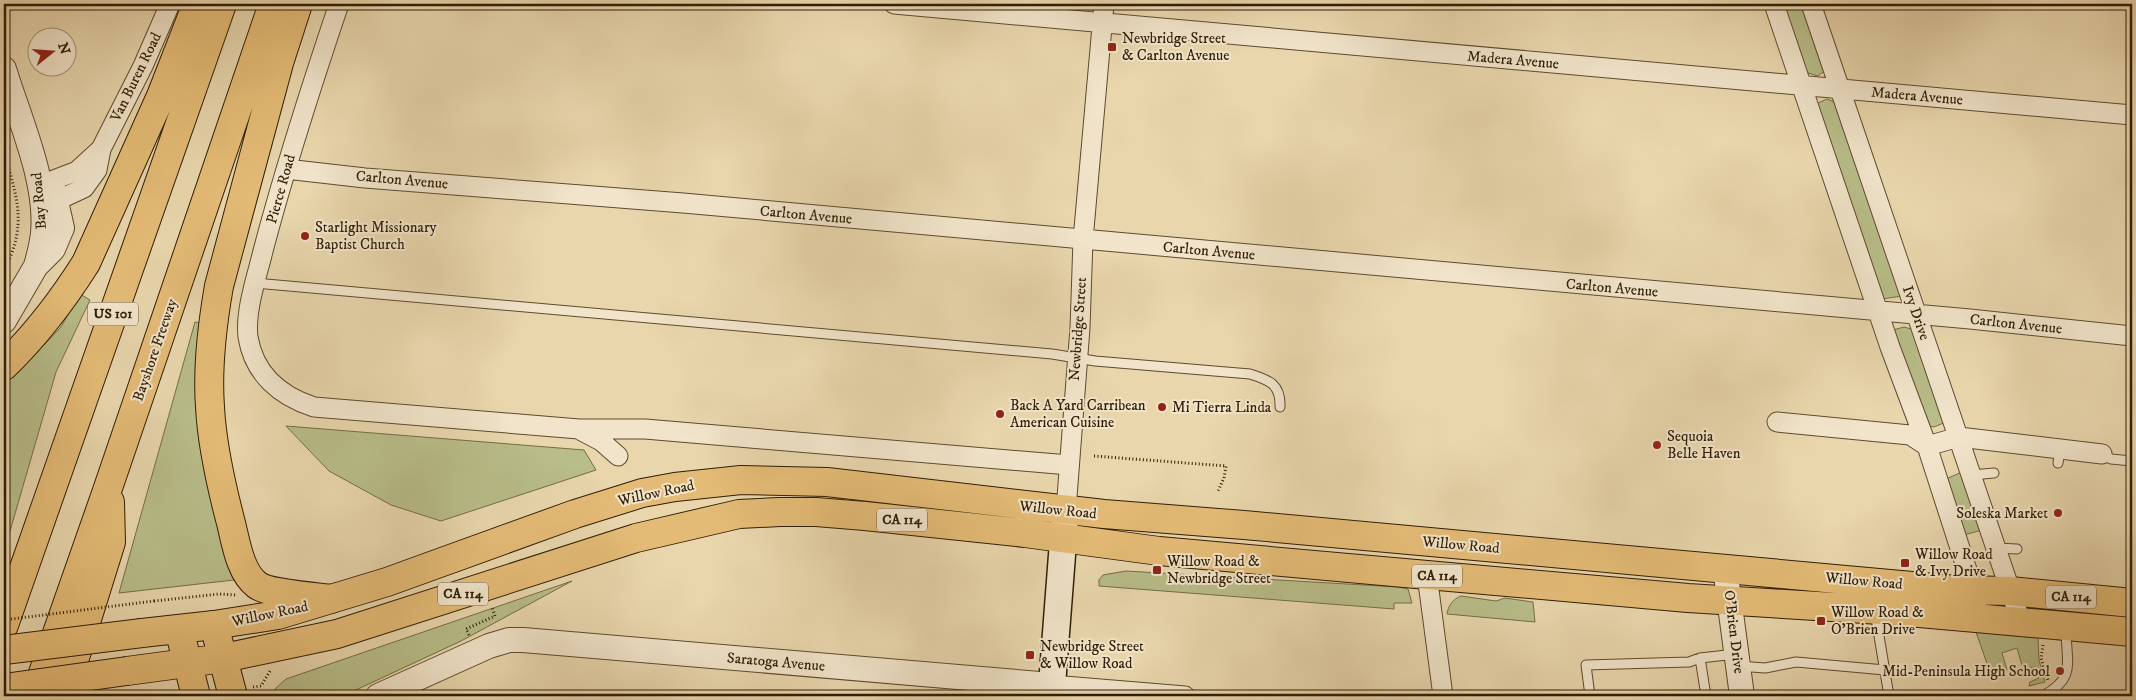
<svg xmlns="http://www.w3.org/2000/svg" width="2136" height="700" font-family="'IM FELL DW Pica',serif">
<rect width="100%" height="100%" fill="#e9d6ad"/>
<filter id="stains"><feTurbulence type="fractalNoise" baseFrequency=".004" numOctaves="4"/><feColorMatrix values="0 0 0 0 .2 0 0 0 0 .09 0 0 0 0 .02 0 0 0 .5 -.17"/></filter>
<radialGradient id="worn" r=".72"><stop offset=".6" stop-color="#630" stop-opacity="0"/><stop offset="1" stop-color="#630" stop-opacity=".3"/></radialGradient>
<path fill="#b8bd89" stroke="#746d46" d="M 1782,4 L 1804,4 L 1826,70 L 1818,76 L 1805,72 Z
M 1827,99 L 1839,104 L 1903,296 L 1881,299 L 1816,104 Z
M 80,294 L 90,300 L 56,372 L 6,545 L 4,544 L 4,382 L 29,361 L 61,327 Z
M 195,322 L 201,323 L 220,522 L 234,580 L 119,593 Z
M 1904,327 L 1915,330 L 1946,422 L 1934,427 L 1924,425 L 1893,330 Z
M 286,426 L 584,450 L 596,470 L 441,521 L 391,505 L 329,471 Z
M 1962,472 L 1982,530 L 1964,535 L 1946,479 Z
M 1126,571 L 1398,587 L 1408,589 L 1412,603 L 1394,603 L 1394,609 L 1099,586 L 1099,580 L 1103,575 Z
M 572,581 L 461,641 L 343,696 L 272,696 L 275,689 L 286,679 Z
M 1461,596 L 1496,601 L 1505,598 L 1533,602 L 1535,622 L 1447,614 C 1448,606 1453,599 1461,596 Z
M 2025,606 L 2132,610 L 2132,621 L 2047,612 Z
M 1976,632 L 2038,638 L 2039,660 L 2045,682 L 2029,686 L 2030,682 L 2039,678 L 2035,667 L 2023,669 L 2017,648 L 2002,653 L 2007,670 L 1991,675 Z"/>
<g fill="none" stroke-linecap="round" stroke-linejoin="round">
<g stroke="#5e4b2e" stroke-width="11">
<path id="service" d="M 255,283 L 1052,354 L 1095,361 L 1250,374 C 1269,380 1281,384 1280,407
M 2102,454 L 2111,459 L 2132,461
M 2058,463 L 2060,450
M 1972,475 L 1994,473
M 1996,548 L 2017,549
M 1875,612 L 1889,696
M 1738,666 L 1765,668 L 1796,662 L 1885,670
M 1590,696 L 1586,665 L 1689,662 L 1700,658
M 1706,696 L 1700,658 L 1736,654
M 2043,696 C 2077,677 2066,663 2066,629"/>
</g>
<g stroke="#5e4b2e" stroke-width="21">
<path id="minor" d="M 339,4 C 311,87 284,170 262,255 C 256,279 245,312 248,337 C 254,374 280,396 314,407 L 579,429 L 645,429 L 1069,465
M 894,4 L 2132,115
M 1774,4 L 1890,347 L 1927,446 L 1977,601
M 1811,4 L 2021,622
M 286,169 L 365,178 L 683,203 L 1970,319 L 2132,336
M 51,181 L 77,171 L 101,149
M 56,201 L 84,188 L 97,170 L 101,149 L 143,66 L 170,4
M 1777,422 L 1910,435 L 1927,446 L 1959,437 L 2102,454
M 580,430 L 601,441 L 618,456
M 1066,510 L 1080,328 L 1083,240 L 1104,4
M 1427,575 L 1443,696
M 1052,685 L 1185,696"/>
</g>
<g stroke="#5e4b2e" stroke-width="26">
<path id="tertiary" d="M 4,69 C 19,118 48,182 43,233 C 42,244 39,255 36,266
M 4,321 L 36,266 L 53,249 L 62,228 L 52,184
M 1725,568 L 1742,696
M 378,696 L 489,646 L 509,640 L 523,640 L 1052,685"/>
</g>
<g stroke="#301d04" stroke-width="29">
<path id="secondary" d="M 1053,696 L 1052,685 L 1065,516"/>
</g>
<g stroke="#301d04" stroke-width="30">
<path id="primary" d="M 142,633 L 214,625 L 278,615 L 387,582 L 575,514 L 642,493 L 675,487 L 741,480 L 827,482 L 1104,514 L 1244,525 L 1956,590 L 2010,591 L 2132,603
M 127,671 L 224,658 L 337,634 L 636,538 L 739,514 L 780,512 L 816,512 L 865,516 L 1025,533 L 1159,551 L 1427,575 L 1688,598 L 1897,611 L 2132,632"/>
</g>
<g stroke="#301d04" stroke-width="30">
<path id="motorway" d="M 298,4 L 279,63 L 219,286 C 212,326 207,366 210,407 C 212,446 221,485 231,523 C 236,543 240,572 257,585 C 267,593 316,597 331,599
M 4,366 C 36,335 62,301 86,263 L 161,96 L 197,4
M 4,625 L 222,4
M 214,625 L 233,696
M 179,629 L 196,696
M 35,696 L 109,485 L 273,4
M 63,696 L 111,542 L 110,502"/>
</g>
<path stroke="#301d04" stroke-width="3" stroke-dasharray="1 2.5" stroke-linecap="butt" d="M 4,152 C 17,198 28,225 4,270
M 1094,456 L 1226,466 L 1224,478 L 1218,491
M 154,601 L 219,594 L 236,595
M 469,635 L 466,629 L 495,616 L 492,607
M 2043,645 L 2041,658 L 2048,680
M 253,687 L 261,686 L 270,671"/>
<use href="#service" stroke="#f1e4ca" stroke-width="9"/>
<use href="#minor" stroke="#f1e4ca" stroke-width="19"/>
<use href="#tertiary" stroke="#f1e4ca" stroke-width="24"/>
<use href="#secondary" stroke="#f1e4ca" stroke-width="26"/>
<use href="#primary" stroke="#e4bb76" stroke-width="28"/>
<use href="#motorway" stroke="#e4bb76" stroke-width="28"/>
<g stroke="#301d04" stroke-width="30" stroke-linecap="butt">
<path id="primary-bridge" d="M 4,650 L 142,633
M 4,688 L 127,671"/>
</g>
<path stroke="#301d04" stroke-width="3" stroke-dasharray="1 2.5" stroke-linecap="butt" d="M 4,620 L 154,601"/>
<use href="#primary-bridge" stroke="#e4bb76" stroke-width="28"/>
</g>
<g fill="#8f2418" stroke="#f1e4ca" stroke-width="2">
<rect x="1107" y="42" width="10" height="10" rx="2.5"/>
<circle cx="305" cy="236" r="5"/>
<circle cx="1162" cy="407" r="5"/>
<circle cx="1000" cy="414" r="5"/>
<circle cx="1657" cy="445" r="5"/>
<circle cx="2058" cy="513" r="5"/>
<rect x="1900" y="558" width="10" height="10" rx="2.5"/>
<rect x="1152" y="565" width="10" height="10" rx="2.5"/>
<rect x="1816" y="616" width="10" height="10" rx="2.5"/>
<rect x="1025" y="650" width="10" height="10" rx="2.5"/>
<circle cx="2060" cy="671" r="5"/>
</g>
<g text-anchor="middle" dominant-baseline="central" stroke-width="4" stroke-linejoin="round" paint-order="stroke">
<g fill="#f1e4ca" stroke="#6a593f" stroke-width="1">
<rect x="88" y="302.5" width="50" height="23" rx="4"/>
<rect x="877" y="508.5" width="50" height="23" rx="4"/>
<rect x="1412" y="564.5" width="50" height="23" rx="4"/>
<rect x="438" y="582.5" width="50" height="23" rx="4"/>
<rect x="2046" y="585.5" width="50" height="23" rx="4"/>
</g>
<g font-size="14" font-weight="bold" fill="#301d04">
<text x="113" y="314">US 101</text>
<text x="902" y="520">CA 114</text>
<text x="1437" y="576">CA 114</text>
<text x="463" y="594">CA 114</text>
<text x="2071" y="597">CA 114</text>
</g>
<g font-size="15" fill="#301d04" stroke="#f1e4ca" text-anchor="start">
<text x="1122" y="38">Newbridge Street<tspan x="1122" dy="17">&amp; Carlton Avenue</tspan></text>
<text x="315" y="227">Starlight Missionary<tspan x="315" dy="17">Baptist Church</tspan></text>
<text x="1010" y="405">Back A Yard Carribean<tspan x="1010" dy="17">American Cuisine</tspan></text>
<text x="1172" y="407">Mi Tierra Linda</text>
<text x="1667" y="436">Sequoia<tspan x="1667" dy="17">Belle Haven</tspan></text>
<text x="2048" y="513" text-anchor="end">Soleska Market</text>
<text x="1915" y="554">Willow Road<tspan x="1915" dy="17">&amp; Ivy Drive</tspan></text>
<text x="1167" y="561">Willow Road &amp;<tspan x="1167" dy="17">Newbridge Street</tspan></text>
<text x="1831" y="612">Willow Road &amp;<tspan x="1831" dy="17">O'Brien Drive</tspan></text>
<text x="1040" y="646">Newbridge Street<tspan x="1040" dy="17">&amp; Willow Road</tspan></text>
<text x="2050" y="671" text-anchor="end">Mid-Peninsula High School</text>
</g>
<g font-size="15" fill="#301d04" stroke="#f1e4ca">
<text transform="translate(1513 60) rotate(5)">Madera Avenue</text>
<text transform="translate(136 77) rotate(-64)">Van Buren Road</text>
<text transform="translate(1917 96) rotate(5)">Madera Avenue</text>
<text transform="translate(402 180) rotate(5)">Carlton Avenue</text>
<text transform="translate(281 189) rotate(-74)">Pierce Road</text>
<text transform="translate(39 201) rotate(-95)">Bay Road</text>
<text transform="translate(806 215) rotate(5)">Carlton Avenue</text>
<text transform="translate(1209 251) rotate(5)">Carlton Avenue</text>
<text transform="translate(1612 288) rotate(5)">Carlton Avenue</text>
<text transform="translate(1916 313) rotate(71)">Ivy Drive</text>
<text transform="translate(2016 324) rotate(6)">Carlton Avenue</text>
<text transform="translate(1078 329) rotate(-86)">Newbridge Street</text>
<text transform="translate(155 350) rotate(-71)">Bayshore Freeway</text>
<text transform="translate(656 493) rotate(-12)">Willow Road</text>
<text transform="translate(1058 510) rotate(6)">Willow Road</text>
<text transform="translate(1461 545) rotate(5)">Willow Road</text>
<text transform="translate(1864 581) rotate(5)">Willow Road</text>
<text transform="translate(270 614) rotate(-12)">Willow Road</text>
<text transform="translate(1734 632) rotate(83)">O'Brien Drive</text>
<text transform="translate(776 662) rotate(5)">Saratoga Avenue</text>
</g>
</g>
<rect width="2136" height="700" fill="none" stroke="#e9d6ad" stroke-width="20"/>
<rect x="5" y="5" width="2126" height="690" fill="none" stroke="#301d04" stroke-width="2.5"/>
<rect x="10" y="10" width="2116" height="680" fill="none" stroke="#301d04"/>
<g transform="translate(52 52) rotate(73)"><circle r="24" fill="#f1e4ca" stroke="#a4947b"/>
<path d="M0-4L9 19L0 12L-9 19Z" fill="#8f2418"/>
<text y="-8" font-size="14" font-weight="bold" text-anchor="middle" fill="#301d04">N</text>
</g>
<rect width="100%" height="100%" filter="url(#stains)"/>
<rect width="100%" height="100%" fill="url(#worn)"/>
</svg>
